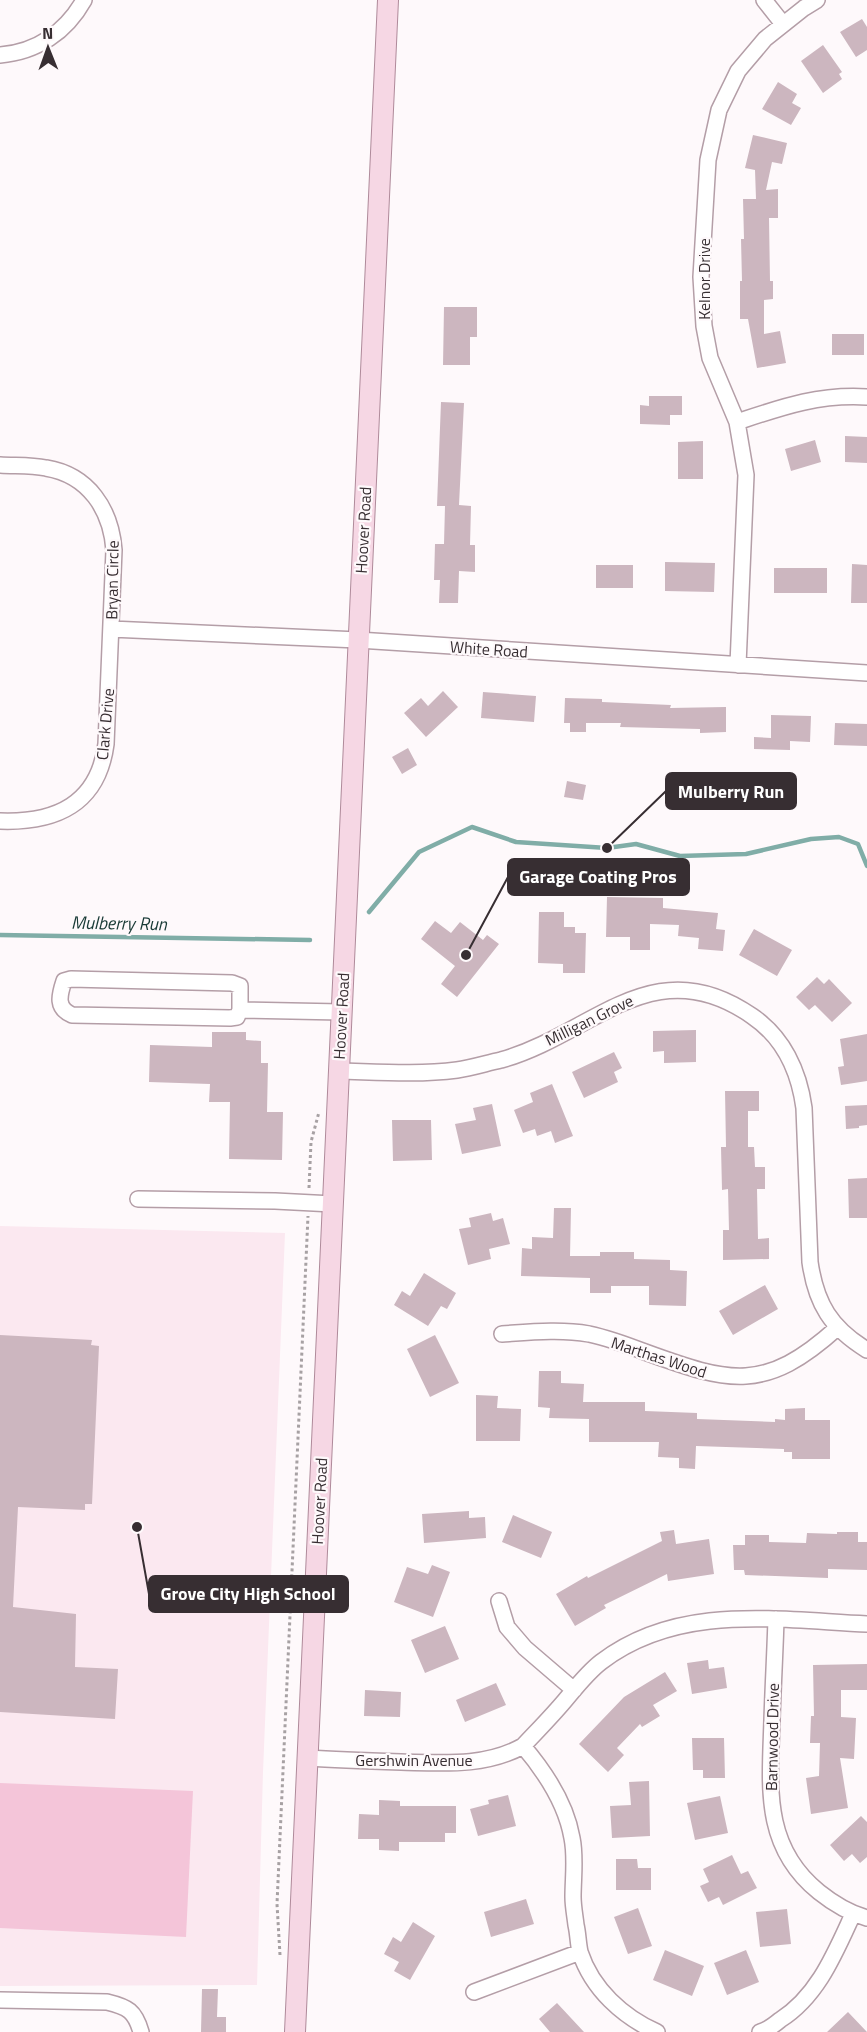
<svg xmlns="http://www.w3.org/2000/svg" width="867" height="2032" font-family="'Titillium Web',sans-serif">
<rect width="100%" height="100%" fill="#fef9fb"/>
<path fill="#fbe8f0" d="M 0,1226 L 285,1233 L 263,1772 L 257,1985 L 0,1986 Z"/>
<path fill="#f4c5d9" d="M 0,1783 L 193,1791 L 186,1937 L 0,1928 Z"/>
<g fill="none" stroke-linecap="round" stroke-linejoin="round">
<path stroke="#80ada7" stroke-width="4.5" d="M 369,912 L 419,852 L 472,827 L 516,842 L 607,848 L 636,844 L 680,856 L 746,854 L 811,839 L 839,837 L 858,844 L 867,866
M 0,935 L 310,940"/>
</g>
<path fill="#ccb6bf" d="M 862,19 L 867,27 L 867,50 L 856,57 L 840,32 Z
M 823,45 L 842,72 L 839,74 L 842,79 L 823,93 L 801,61 Z
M 778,82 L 797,94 L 792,103 L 801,108 L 791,125 L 762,109 Z
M 753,135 L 787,143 L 782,164 L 772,162 L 766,190 L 778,189 L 778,218 L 769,218 L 770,281 L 773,281 L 773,299 L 764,300 L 764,334 L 780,331 L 786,363 L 757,368 L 748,319 L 740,319 L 740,281 L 742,281 L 741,239 L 744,239 L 743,199 L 756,199 L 755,170 L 745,168 Z
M 444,307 L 477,307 L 477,337 L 470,337 L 470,365 L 443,365 Z
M 832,334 L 864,334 L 864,355 L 832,355 Z
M 649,396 L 682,396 L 682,415 L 670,415 L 670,425 L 640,424 L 640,405 L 649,406 Z
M 441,402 L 464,403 L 459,505 L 471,506 L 470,545 L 475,545 L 475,572 L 459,571 L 458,603 L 439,603 L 440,580 L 434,580 L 435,544 L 444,544 L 445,506 L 437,506 Z
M 845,436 L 867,437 L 867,463 L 845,462 Z
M 815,440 L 821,462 L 791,471 L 785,449 Z
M 703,441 L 703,479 L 678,479 L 678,442 Z
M 665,562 L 715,563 L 714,592 L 665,591 Z
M 852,564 L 867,565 L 867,603 L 851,603 Z
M 596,565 L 633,565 L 633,588 L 596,588 Z
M 774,568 L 827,568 L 827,593 L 774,593 Z
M 443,691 L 458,707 L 426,737 L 404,713 L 421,698 L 428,706 Z
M 483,692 L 536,696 L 534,722 L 481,718 Z
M 565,698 L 602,699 L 602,702 L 671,705 L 670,708 L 726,707 L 726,732 L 700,733 L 700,729 L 620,727 L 621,723 L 586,723 L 586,732 L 570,732 L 570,723 L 564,723 Z
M 771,715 L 811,716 L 810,742 L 790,741 L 790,750 L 754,749 L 754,737 L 771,738 Z
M 835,723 L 867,724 L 867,746 L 834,745 Z
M 408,748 L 417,765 L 402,774 L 392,757 Z
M 567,781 L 586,785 L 583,800 L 564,797 Z
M 607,897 L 663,898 L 663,908 L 718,913 L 716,929 L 725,930 L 723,951 L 698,949 L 699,938 L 678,936 L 679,925 L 650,924 L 650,950 L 630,950 L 630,937 L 606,937 Z
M 539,912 L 564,912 L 564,927 L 575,927 L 575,933 L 586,933 L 585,973 L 563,973 L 563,964 L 538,963 Z
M 435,921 L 451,933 L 460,922 L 483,940 L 487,935 L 499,944 L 457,997 L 441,984 L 455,966 L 421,939 Z
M 754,929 L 792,950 L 777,976 L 739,955 Z
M 817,977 L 824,984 L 829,979 L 852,1003 L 832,1022 L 815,1005 L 809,1010 L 796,997 Z
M 696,1030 L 696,1062 L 664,1063 L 664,1051 L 653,1052 L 653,1031 Z
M 212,1032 L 246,1032 L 246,1040 L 261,1041 L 261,1063 L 268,1063 L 267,1112 L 283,1112 L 282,1160 L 229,1159 L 230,1102 L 209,1102 L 210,1084 L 149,1082 L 150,1045 L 212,1047 Z
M 867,1034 L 867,1081 L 841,1085 L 838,1067 L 844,1066 L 840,1039 Z
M 614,1052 L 622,1068 L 614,1072 L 618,1082 L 584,1098 L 572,1072 Z
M 552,1084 L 573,1136 L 555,1143 L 551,1131 L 537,1136 L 535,1129 L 523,1133 L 514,1110 L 533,1102 L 530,1093 Z
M 725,1091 L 759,1091 L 759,1111 L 748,1111 L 748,1147 L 754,1147 L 755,1167 L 765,1167 L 765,1189 L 757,1189 L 758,1239 L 769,1238 L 769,1259 L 723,1260 L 723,1230 L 729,1230 L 728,1189 L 722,1190 L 721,1147 L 726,1147 Z
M 492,1104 L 501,1146 L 462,1154 L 455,1124 L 476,1120 L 473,1108 Z
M 867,1105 L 867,1125 L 859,1126 L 859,1128 L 846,1129 L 845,1106 Z
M 392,1120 L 431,1120 L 432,1160 L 393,1161 Z
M 867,1178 L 867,1218 L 849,1218 L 848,1179 Z
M 554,1208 L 571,1208 L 570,1256 L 600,1256 L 600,1252 L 634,1252 L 634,1259 L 670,1260 L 670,1270 L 687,1271 L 686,1306 L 649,1305 L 649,1286 L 611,1286 L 611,1293 L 590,1293 L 590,1278 L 521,1276 L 522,1248 L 532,1249 L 532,1237 L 553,1238 Z
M 491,1213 L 493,1221 L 503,1218 L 510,1244 L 489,1249 L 491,1259 L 468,1265 L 459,1229 L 471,1227 L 469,1218 Z
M 424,1273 L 456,1293 L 447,1309 L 441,1306 L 428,1326 L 394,1305 L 402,1291 L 410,1296 Z
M 765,1285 L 778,1309 L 733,1335 L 719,1311 Z
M 0,1335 L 92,1340 L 91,1345 L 99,1346 L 92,1504 L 85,1504 L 85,1510 L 18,1507 L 13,1607 L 76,1614 L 75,1667 L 118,1669 L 115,1719 L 0,1712 Z
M 435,1335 L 459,1383 L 430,1397 L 407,1349 Z
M 539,1371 L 561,1371 L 561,1383 L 584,1384 L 583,1402 L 645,1402 L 645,1411 L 697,1413 L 697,1419 L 775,1422 L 775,1419 L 785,1420 L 785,1409 L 805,1408 L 805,1420 L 830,1420 L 830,1459 L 792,1459 L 792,1452 L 784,1452 L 784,1449 L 696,1446 L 695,1469 L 679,1468 L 679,1458 L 658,1457 L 659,1442 L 589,1442 L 589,1419 L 549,1418 L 550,1408 L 538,1407 Z
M 476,1395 L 498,1396 L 497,1408 L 521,1409 L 520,1441 L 476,1441 Z
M 469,1511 L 469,1518 L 485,1517 L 486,1538 L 424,1543 L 422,1514 Z
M 513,1515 L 552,1532 L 541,1558 L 502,1542 Z
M 674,1530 L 676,1544 L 709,1539 L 714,1574 L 668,1581 L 667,1574 L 604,1605 L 606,1608 L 575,1626 L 556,1594 L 587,1576 L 588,1578 L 662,1541 L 660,1532 Z
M 837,1532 L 858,1532 L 858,1542 L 867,1542 L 867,1570 L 828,1569 L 828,1578 L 745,1575 L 744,1570 L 734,1570 L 733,1545 L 745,1545 L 745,1535 L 769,1535 L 769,1542 L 806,1543 L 807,1533 L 837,1534 Z
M 432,1565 L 450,1572 L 433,1617 L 394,1602 L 407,1567 L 428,1574 Z
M 445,1626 L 459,1659 L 425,1673 L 411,1640 Z
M 708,1660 L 709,1669 L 724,1667 L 727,1688 L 692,1694 L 687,1663 Z
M 867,1664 L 867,1690 L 841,1690 L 841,1717 L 856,1718 L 854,1759 L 840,1758 L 848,1808 L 811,1814 L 806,1778 L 819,1776 L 820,1743 L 810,1743 L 811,1716 L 814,1716 L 813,1665 Z
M 665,1672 L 677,1691 L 653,1705 L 660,1716 L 642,1727 L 640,1724 L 617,1748 L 624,1755 L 608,1772 L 579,1744 L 624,1697 Z
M 496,1683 L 506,1705 L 465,1722 L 456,1700 Z
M 365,1690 L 401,1692 L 400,1717 L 364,1716 Z
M 692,1738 L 724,1738 L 725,1778 L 703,1778 L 703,1770 L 693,1770 Z
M 649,1781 L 650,1836 L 612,1838 L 610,1806 L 631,1805 L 629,1782 Z
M 508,1795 L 516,1826 L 478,1836 L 470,1809 L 489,1804 L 488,1800 Z
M 720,1796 L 728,1833 L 695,1840 L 687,1803 Z
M 379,1800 L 400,1801 L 400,1806 L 456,1806 L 456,1833 L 445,1833 L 445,1842 L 399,1842 L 399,1851 L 379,1850 L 379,1839 L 358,1839 L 359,1814 L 379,1815 Z
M 861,1816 L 867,1822 L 867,1857 L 860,1863 L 852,1854 L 844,1861 L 830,1845 Z
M 732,1855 L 741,1874 L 748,1871 L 757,1888 L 723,1905 L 719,1897 L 708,1902 L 700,1886 L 709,1882 L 703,1869 Z
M 616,1859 L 637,1859 L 638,1868 L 651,1868 L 651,1890 L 616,1890 Z
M 526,1899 L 534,1924 L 491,1937 L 484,1912 Z
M 638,1908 L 652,1946 L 628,1954 L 614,1917 Z
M 787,1909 L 791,1944 L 760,1947 L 756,1912 Z
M 413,1922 L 435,1936 L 410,1980 L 394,1971 L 399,1962 L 384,1954 L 393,1937 L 401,1942 Z
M 665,1950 L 704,1966 L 692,1996 L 653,1980 Z
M 746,1950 L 759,1982 L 727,1995 L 714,1963 Z
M 202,1989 L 218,1989 L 217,2017 L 226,2017 L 226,2032 L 201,2032 Z
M 557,2003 L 584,2032 L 550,2032 L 539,2019 Z
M 848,2012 L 867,2032 L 827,2032 Z"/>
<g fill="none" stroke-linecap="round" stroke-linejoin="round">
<g stroke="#b49ea7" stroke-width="18">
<path id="minor" d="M 764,0 L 783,24
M 0,55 C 37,52 66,32 84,0
M 737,422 C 782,407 818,394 867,397
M 0,465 C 15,466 31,465 46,468 C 89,475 111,510 114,550 L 106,744 C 98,804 56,823 0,821
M 111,629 L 358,640 L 867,673
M 738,665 L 746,475 L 737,422 L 710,358 L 704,326 L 701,277 L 708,160 L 719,110 L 738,71 L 765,39 L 804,8 L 817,0
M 71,979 L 232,983 L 240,986 L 240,1010 L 237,1017 L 230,1018 L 72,1015 C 56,1008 59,996 64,981 Z
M 240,1010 L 341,1012
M 339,1071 C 378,1072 418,1075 457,1070 C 471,1068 487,1063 501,1060 C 592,1035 653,947 752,1016 C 783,1037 799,1071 804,1108 L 810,1262 C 816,1304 831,1328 867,1350
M 138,1199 L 275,1201 L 333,1204
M 502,1334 C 531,1332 561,1329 589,1334 C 608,1338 627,1345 645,1352 C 730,1383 765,1393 837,1328
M 499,1601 L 507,1627 L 525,1648 L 574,1690
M 776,1619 C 775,1653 773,1687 772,1720 C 770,1786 762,1846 819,1892 C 834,1904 849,1913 867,1918
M 523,1746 C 546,1773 566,1803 572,1838 C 576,1857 573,1878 573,1897 C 573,1906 575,1916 576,1925 C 578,1933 578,1943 580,1952 C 592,1989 623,2017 657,2032
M 308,1758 C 339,1760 370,1761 401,1762 C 443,1763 485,1767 523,1746 C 538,1730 553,1715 567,1698 C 577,1686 588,1672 601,1662 C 678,1603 777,1620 867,1624
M 474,1992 L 580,1952
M 0,2000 L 107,2002 C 128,2007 135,2011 141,2032
M 760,2032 C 768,2030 774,2025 780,2020 C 818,1996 835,1953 853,1914"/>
</g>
<g stroke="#af8a9a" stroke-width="22">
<path id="major" d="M 295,2032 L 388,0"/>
</g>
<path stroke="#a7a1a3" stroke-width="3" stroke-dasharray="3 3" stroke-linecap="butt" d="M 309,1188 L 311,1142 L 319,1112
M 280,1955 L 277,1904 L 308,1216"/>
<use href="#minor" stroke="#fff" stroke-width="15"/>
<use href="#major" stroke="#f6d7e4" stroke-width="20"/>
</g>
<g text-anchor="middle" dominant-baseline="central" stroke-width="4.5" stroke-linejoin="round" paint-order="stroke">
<g font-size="16" fill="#372e32" stroke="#fef9fb">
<text transform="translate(704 279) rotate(-90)">Kelnor Drive</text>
<text transform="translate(363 530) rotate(-87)">Hoover Road</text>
<text transform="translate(112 580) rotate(-89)">Bryan Circle</text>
<text transform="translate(489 649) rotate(4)">White Road</text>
<text transform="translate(105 724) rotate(-85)">Clark Drive</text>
<text transform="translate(341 1016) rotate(-87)">Hoover Road</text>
<text transform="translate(589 1020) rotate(-26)">Milligan Grove</text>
<text transform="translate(659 1357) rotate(18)">Marthas Wood</text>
<text transform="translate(319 1501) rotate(-87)">Hoover Road</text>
<text transform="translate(772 1737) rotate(-89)">Barnwood Drive</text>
<text x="414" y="1760">Gershwin Avenue</text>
</g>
<g font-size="18" font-style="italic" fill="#193a36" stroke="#fef9fb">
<text transform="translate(119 923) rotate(1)">Mulberry Run</text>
</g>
</g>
<path fill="none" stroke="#372e32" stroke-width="2" d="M607 848L666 791M466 955L508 877M137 1527L149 1594"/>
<g fill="#372e32" stroke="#fef9fb" stroke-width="2">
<circle cx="607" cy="848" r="6"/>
<circle cx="466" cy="955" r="6"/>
<circle cx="137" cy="1527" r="6"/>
</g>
<g fill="#372e32" stroke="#372e32" stroke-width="2">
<rect x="666" y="773" width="130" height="36" rx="6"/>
<rect x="508" y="859" width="181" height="36" rx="6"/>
<rect x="149" y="1576" width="199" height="36" rx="6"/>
</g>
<g font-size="18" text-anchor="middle" font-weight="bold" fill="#fff">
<text x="731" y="798">Mulberry Run</text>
<text x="598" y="883">Garage Coating Pros</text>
<text x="248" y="1600">Grove City High School</text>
</g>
<g transform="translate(48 48) rotate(359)" stroke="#fef9fb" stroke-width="4.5" paint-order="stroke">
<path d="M0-4.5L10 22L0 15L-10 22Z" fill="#372e32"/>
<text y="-9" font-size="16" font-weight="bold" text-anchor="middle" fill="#372e32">N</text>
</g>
</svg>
